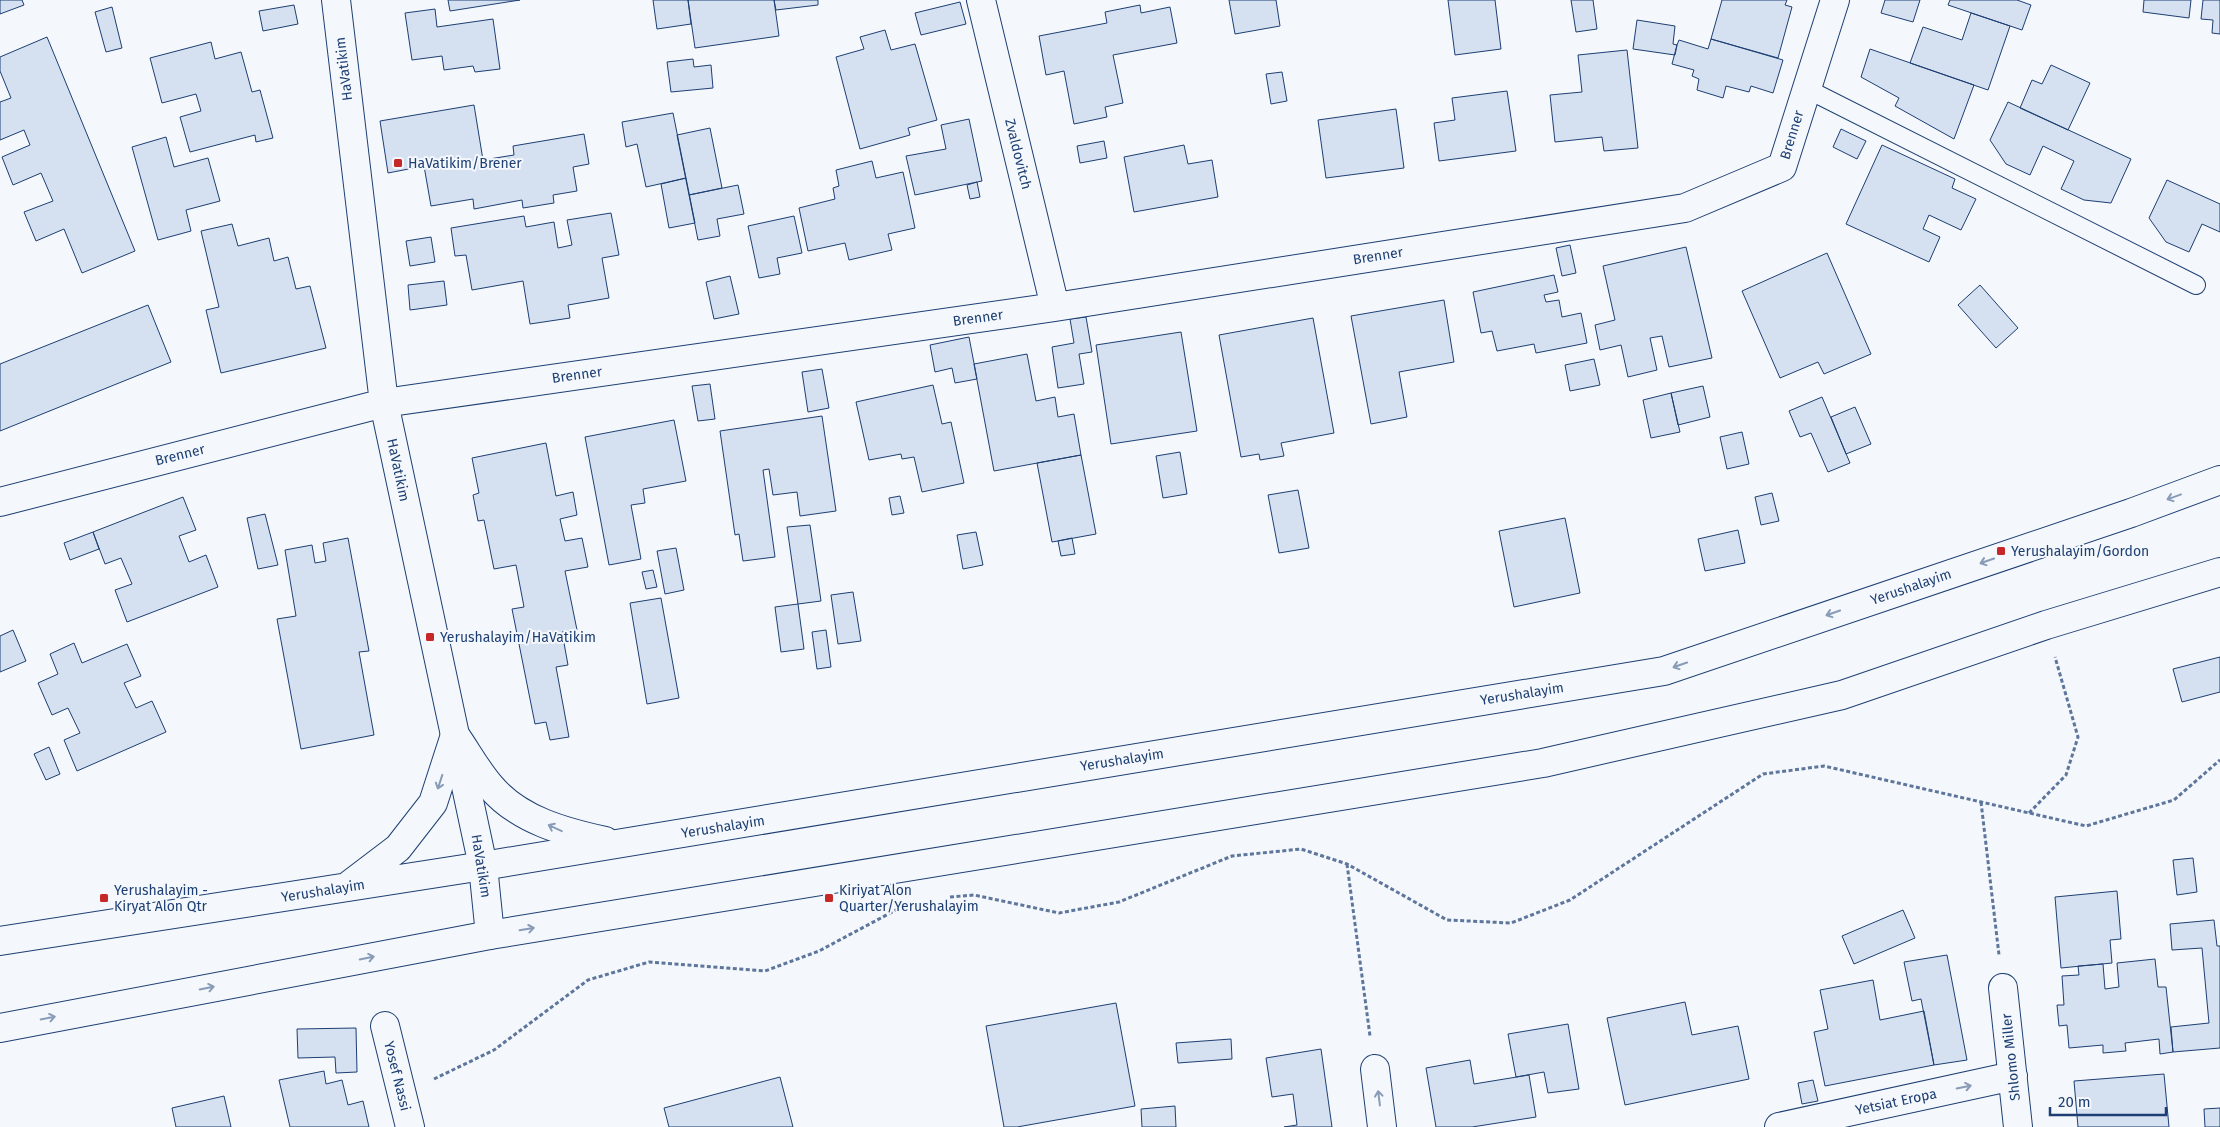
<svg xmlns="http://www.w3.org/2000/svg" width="2220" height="1127" font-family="'Fira Sans',sans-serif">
<rect width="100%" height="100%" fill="#f4f7fb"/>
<path fill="#d5e0f0" stroke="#1d3f73" d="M 0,0 L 22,0 L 24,5 L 0,14 Z
M 448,0 L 520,0 L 450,11 Z
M 653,0 L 688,0 L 691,24 L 657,29 Z
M 688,0 L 774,0 L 779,36 L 695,48 Z
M 774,0 L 818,0 L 818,5 L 776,10 Z
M 1229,0 L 1276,0 L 1280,26 L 1235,34 Z
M 1448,0 L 1495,0 L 1501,49 L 1455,55 Z
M 1571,0 L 1593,0 L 1597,29 L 1576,32 Z
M 1722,0 L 1787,0 L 1785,5 L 1792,7 L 1778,58 L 1711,39 Z
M 1885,0 L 1920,0 L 1913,22 L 1881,13 Z
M 1950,0 L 2017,0 L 2031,5 L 2022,30 L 1948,5 Z
M 2144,0 L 2191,0 L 2189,18 L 2143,12 Z
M 2203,0 L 2220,0 L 2220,34 L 2212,33 L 2213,20 L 2201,19 Z
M 960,2 L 966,24 L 921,35 L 915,13 Z
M 294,5 L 298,24 L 263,31 L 259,11 Z
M 1140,5 L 1141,13 L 1170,7 L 1177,43 L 1113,55 L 1123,103 L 1105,107 L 1107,117 L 1074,124 L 1064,71 L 1046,75 L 1039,36 L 1107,23 L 1105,12 Z
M 112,7 L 122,48 L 106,52 L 95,12 Z
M 435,9 L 437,27 L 493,19 L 500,69 L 475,72 L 473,66 L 444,70 L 442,56 L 412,60 L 405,13 Z
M 1971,13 L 2010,26 L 1988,90 L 1910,63 L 1923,27 L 1962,40 Z
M 1637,20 L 1675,26 L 1673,44 L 1677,45 L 1675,55 L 1633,49 Z
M 885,30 L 891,50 L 915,44 L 937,120 L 908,128 L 910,135 L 860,149 L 836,57 L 864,49 L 860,37 Z
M 47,37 L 135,251 L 82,273 L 64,229 L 36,241 L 24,212 L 53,201 L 41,173 L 13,185 L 2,157 L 30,145 L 24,130 L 0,140 L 0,102 L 11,98 L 0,71 L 0,57 Z
M 1711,39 L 1783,60 L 1773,93 L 1751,86 L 1749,92 L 1726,86 L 1723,98 L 1697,90 L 1699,79 L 1692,76 L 1694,70 L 1672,64 L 1677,45 L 1679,40 L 1708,49 Z
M 211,42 L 215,59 L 241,52 L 252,92 L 260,90 L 273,138 L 256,142 L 255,135 L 190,152 L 180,117 L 201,111 L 196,94 L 162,103 L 150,58 Z
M 1870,49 L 1974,85 L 1954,139 L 1895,106 L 1899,98 L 1861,77 Z
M 1627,50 L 1638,148 L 1604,151 L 1602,137 L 1555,142 L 1550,95 L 1582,92 L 1578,55 Z
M 693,59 L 694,67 L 711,65 L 713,88 L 671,92 L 667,62 Z
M 2051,65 L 2090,83 L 2068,130 L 2020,108 L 2032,80 L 2042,84 Z
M 1282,72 L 1287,101 L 1271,104 L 1266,74 Z
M 1507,91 L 1516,151 L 1439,161 L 1434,123 L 1455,120 L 1452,98 Z
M 2008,102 L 2131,159 L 2111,203 L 2084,200 L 2061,189 L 2074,161 L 2043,146 L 2030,175 L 2006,164 L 1990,140 Z
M 474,105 L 483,160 L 514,155 L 513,146 L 584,134 L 589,164 L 573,167 L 577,191 L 553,195 L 554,203 L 523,208 L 522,200 L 474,209 L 473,199 L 431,206 L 424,166 L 388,173 L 380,121 Z
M 1396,109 L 1404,168 L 1326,178 L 1318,120 Z
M 673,113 L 686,178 L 646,187 L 637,144 L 626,147 L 622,122 Z
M 969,119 L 982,181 L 915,195 L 906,156 L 946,149 L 941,125 Z
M 710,128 L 722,188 L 689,195 L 677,135 Z
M 1841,129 L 1866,141 L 1857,159 L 1833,147 Z
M 166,137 L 174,167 L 208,158 L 220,201 L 186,210 L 191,231 L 158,240 L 132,147 Z
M 1104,141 L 1107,158 L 1080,163 L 1077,146 Z
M 1184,145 L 1188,164 L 1212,160 L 1218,197 L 1134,212 L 1124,157 Z
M 1882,145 L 1955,179 L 1952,188 L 1976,199 L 1961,230 L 1929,215 L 1923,229 L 1940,237 L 1929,262 L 1846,224 Z
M 872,161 L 876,178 L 903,172 L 915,228 L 888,234 L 892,250 L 849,260 L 845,243 L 808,251 L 799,208 L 835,199 L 833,188 L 839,186 L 836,170 Z
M 686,178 L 695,223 L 669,228 L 661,184 Z
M 2167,180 L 2220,204 L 2220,232 L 2202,224 L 2189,252 L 2166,242 L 2149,218 Z
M 977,182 L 980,197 L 970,199 L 967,185 Z
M 738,185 L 744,214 L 717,219 L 720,236 L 698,240 L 689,195 Z
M 611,213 L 619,255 L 602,258 L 609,298 L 568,305 L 570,318 L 530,324 L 523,281 L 472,290 L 466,255 L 455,256 L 451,228 L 524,216 L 526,227 L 554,222 L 558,248 L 572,245 L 567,220 Z
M 794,216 L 802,253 L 777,258 L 780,274 L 759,278 L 748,226 Z
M 232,224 L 238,246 L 269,238 L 274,261 L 288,257 L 296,289 L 310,286 L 326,348 L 221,373 L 206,310 L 219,307 L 201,231 Z
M 431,237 L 435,262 L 410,266 L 406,241 Z
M 1570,245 L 1576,273 L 1562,276 L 1556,248 Z
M 1686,247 L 1712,358 L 1669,367 L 1662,336 L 1650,338 L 1657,370 L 1628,377 L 1621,345 L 1600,350 L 1595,325 L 1615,320 L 1603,266 Z
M 1827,253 L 1871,354 L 1824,374 L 1818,362 L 1780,378 L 1742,291 Z
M 1554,275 L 1558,292 L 1544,295 L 1546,302 L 1559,300 L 1562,317 L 1581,313 L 1587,343 L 1536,353 L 1534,344 L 1497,351 L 1492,331 L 1481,333 L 1473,292 Z
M 730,276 L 739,314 L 714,319 L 706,282 Z
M 444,281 L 447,305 L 410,310 L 408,285 Z
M 1980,285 L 2018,328 L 1996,348 L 1958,305 Z
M 1444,300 L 1454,362 L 1399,372 L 1407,417 L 1371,424 L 1351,316 Z
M 148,305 L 171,362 L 0,431 L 0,364 Z
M 1086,317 L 1092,352 L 1079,354 L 1084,384 L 1058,388 L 1052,347 L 1074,343 L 1070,319 Z
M 1313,318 L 1334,433 L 1281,443 L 1284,456 L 1260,460 L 1259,454 L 1241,457 L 1219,335 Z
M 1181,332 L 1197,431 L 1111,444 L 1096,345 Z
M 969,337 L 977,379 L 955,383 L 952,368 L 935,372 L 930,345 Z
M 1027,354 L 1036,401 L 1055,397 L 1058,417 L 1074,414 L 1081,455 L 994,471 L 974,364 Z
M 1594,359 L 1600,385 L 1570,391 L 1565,365 Z
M 822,369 L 829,408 L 808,412 L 802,372 Z
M 710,384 L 715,419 L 698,421 L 692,386 Z
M 933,385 L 942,424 L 951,422 L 964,483 L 922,492 L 914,457 L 902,459 L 901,454 L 869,460 L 856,402 Z
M 1703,386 L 1710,417 L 1678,425 L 1671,393 Z
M 1671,393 L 1680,432 L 1651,438 L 1643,400 Z
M 1822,397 L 1850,463 L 1828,472 L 1811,433 L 1800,437 L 1789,411 Z
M 1855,407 L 1871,444 L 1846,454 L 1831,417 Z
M 822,416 L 836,511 L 800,516 L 797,492 L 773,495 L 769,469 L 763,470 L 775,557 L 743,561 L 739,534 L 735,535 L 720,431 Z
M 674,420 L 686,481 L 643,489 L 645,503 L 631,505 L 641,559 L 609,565 L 585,437 Z
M 1742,432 L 1749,464 L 1727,469 L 1720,437 Z
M 546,443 L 556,496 L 573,492 L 577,515 L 560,519 L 565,541 L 582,538 L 588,567 L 565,571 L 577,630 L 562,632 L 568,665 L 556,667 L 569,737 L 550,740 L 546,722 L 535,724 L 512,609 L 524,607 L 516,565 L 494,569 L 484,520 L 478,521 L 473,495 L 479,493 L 472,458 Z
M 1180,452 L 1187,494 L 1163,498 L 1156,456 Z
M 1081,455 L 1096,534 L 1052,542 L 1037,463 Z
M 1298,490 L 1309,548 L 1279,553 L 1268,495 Z
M 1772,493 L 1779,521 L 1761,525 L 1755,497 Z
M 900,496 L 904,513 L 892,515 L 889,498 Z
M 183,497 L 196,530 L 179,536 L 189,562 L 206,555 L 218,587 L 127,622 L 115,590 L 132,584 L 121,558 L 105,564 L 93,532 Z
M 265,514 L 278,565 L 258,569 L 247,518 Z
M 1565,518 L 1580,593 L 1514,607 L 1499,531 Z
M 810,525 L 821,601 L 798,604 L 787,527 Z
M 1738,530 L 1745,563 L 1705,571 L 1698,539 Z
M 93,532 L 99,549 L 70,560 L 64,543 Z
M 976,532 L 983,565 L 963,569 L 957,535 Z
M 348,538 L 369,651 L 359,652 L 374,735 L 301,749 L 277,619 L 296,616 L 285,550 L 312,545 L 315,563 L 326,561 L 323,543 Z
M 1072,538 L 1075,554 L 1061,556 L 1058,541 Z
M 676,548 L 684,590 L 665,594 L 657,551 Z
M 653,570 L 657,587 L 646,589 L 642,572 Z
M 853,592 L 861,641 L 838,644 L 831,595 Z
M 661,598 L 679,698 L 647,704 L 630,603 Z
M 798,604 L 804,649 L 781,652 L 775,607 Z
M 13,630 L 26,661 L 0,672 L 0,636 Z
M 826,630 L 831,667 L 817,669 L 812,632 Z
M 74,643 L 82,663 L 127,644 L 141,676 L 124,683 L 136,708 L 152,701 L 166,732 L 77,771 L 64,740 L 80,733 L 68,708 L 52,715 L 38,683 L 58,674 L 50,654 Z
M 2220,657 L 2220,692 L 2182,702 L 2173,669 Z
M 49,747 L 60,774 L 46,780 L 34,754 Z
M 2193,858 L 2197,892 L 2177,895 L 2173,860 Z
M 2117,891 L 2121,939 L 2110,940 L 2112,963 L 2061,968 L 2055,897 Z
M 1903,910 L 1915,938 L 1854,964 L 1842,936 Z
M 2214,920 L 2217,946 L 2220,946 L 2220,1048 L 2173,1052 L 2171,1027 L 2209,1023 L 2202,948 L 2172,950 L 2170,924 Z
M 1947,955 L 1967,1060 L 1934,1065 L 1921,999 L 1912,1001 L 1904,962 Z
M 2155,959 L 2158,987 L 2166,987 L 2173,1052 L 2160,1054 L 2159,1039 L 2125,1043 L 2126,1051 L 2103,1053 L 2103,1045 L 2069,1048 L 2067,1025 L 2059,1026 L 2057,1005 L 2064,1005 L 2062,976 L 2079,975 L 2078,966 L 2103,964 L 2105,989 L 2119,987 L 2117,963 Z
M 1873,980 L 1880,1020 L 1924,1011 L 1934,1065 L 1825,1086 L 1814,1032 L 1828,1029 L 1820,990 Z
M 1685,1002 L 1692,1035 L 1738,1026 L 1749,1079 L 1625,1105 L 1607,1018 Z
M 1116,1003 L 1135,1106 L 1017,1127 L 1004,1127 L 986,1026 Z
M 1568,1024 L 1579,1089 L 1548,1093 L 1544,1072 L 1516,1077 L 1508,1034 Z
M 356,1028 L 357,1072 L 336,1073 L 335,1057 L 298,1058 L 297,1029 Z
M 1231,1039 L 1232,1059 L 1178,1063 L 1176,1043 Z
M 1321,1049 L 1332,1127 L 1284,1127 L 1297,1125 L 1293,1094 L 1272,1097 L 1266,1058 Z
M 1470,1060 L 1474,1084 L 1529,1075 L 1536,1117 L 1472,1127 L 1436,1127 L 1426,1068 Z
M 324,1071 L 326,1084 L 342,1080 L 348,1105 L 363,1101 L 369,1127 L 290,1127 L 279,1080 Z
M 2164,1074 L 2169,1127 L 2078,1127 L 2074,1081 Z
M 780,1077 L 793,1127 L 669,1127 L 664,1108 Z
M 1813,1080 L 1818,1101 L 1802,1104 L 1798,1083 Z
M 224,1096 L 231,1127 L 176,1127 L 172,1108 Z
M 1175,1106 L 1176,1127 L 1142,1127 L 1141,1109 Z
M 2220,1108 L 2220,1127 L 2205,1127 L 2204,1109 Z"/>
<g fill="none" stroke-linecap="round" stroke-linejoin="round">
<g stroke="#1d3f73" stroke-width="20">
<path id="service" d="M 1807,89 L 2196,285"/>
</g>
<g stroke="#1d3f73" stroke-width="30">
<path id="minor" d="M 336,0 L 384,403 L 483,866 L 490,935
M 981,0 L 1055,307
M 0,502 L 384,403 L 1055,307 L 1685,208 L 1782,167 L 1835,0
M 2003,988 L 2018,1127
M 385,1026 L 410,1127
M 1375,1069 L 1382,1127
M 1779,1127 L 2013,1076"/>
</g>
<g stroke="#1d3f73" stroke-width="30">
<path id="trunk" d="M 455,735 C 467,752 477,771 491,787 C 519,820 564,832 605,841
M 348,886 L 398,848 L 433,803 L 455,735
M 0,941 L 483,866 L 1664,671 L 2131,513 L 2220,480
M 0,1028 L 490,935 L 1543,763 L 1842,695 L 2046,625 L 2220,572"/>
</g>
<path stroke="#5e769c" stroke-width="3" stroke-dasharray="4 2.5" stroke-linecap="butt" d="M 1981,802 L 1999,955
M 2029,813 L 2066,775 L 2078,737 L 2055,657
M 1347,864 L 1370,1036
M 950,897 L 974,895 L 1059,913 L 1119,902 L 1232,856 L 1301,849 L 1347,864 L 1447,920 L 1511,923 L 1570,900 L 1763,774 L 1824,766 L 2086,826 L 2174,800 L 2220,760
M 434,1079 L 494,1050 L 588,980 L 649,962 L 765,971 L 819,951 L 909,903"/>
<use href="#service" stroke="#f4f7fb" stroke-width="18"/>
<use href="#minor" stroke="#f4f7fb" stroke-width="28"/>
<use href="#trunk" stroke="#f4f7fb" stroke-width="28"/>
</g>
<defs><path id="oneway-shaft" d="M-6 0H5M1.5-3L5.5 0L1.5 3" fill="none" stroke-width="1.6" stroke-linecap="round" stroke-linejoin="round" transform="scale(1.25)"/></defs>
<g stroke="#889bb7">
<use href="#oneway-shaft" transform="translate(2174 497) rotate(160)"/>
<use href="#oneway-shaft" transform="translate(1987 561) rotate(161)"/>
<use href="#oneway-shaft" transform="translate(1833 613) rotate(161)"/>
<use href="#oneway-shaft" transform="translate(1680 665) rotate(161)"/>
<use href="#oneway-shaft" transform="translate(440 782) rotate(108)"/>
<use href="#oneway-shaft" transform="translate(555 828) rotate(-155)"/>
<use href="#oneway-shaft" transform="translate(527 929) rotate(-9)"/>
<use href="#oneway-shaft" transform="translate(367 958) rotate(-11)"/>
<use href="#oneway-shaft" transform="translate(207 988) rotate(-11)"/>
<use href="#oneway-shaft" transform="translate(48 1018) rotate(-11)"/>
<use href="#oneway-shaft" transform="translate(1964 1087) rotate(-12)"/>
<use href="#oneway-shaft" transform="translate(1379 1098) rotate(-97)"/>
</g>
<g fill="#c62828" stroke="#f4f7fb" stroke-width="2">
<rect x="393" y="158" width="10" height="10" rx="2.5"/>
<rect x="1996" y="546" width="10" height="10" rx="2.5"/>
<rect x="425" y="632" width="10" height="10" rx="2.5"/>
<rect x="99" y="893" width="10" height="10" rx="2.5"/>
<rect x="824" y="893" width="10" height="10" rx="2.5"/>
</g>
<g text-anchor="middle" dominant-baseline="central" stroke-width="4" stroke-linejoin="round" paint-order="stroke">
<g font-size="14" fill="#1d3f73" stroke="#f4f7fb">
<text transform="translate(344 69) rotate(-97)">HaVatikim</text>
<text transform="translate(1792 135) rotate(-73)">Brenner</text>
<text transform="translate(1018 154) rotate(76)">Zvaldovitch</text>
<text transform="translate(1378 256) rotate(-9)">Brenner</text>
<text transform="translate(978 318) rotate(-8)">Brenner</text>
<text transform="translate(577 375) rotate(-8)">Brenner</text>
<text transform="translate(180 455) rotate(-14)">Brenner</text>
<text transform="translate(398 470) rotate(78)">HaVatikim</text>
<text transform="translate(1911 587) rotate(-19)">Yerushalayim</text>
<text transform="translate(1522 694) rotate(-9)">Yerushalayim</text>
<text transform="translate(1122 760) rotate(-9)">Yerushalayim</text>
<text transform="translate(723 827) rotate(-9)">Yerushalayim</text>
<text transform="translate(481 866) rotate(81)">HaVatikim</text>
<text transform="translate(323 891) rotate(-9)">Yerushalayim</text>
<text transform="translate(2011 1057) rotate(-96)">Shlomo Miller</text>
<text transform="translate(397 1076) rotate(76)">Yosef Nassi</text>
<text transform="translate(1896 1102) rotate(-12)">Yetsiat Eropa</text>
</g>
<g font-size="14" fill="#1d3f73" stroke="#f4f7fb" text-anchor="start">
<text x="408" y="163">HaVatikim/Brener</text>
<text x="2011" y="551">Yerushalayim/Gordon</text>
<text x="440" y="637">Yerushalayim/HaVatikim</text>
<text x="114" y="890">Yerushalayim -<tspan x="114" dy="16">Kiryat Alon Qtr</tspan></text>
<text x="839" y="890">Kiriyat Alon<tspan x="839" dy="16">Quarter/Yerushalayim</tspan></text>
</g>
</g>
<path d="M2050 1107v8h116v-8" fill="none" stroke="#1d3f73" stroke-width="2.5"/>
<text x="2058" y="1107" font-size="15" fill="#1d3f73" stroke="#f4f7fb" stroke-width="4" paint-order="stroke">20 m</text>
</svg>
